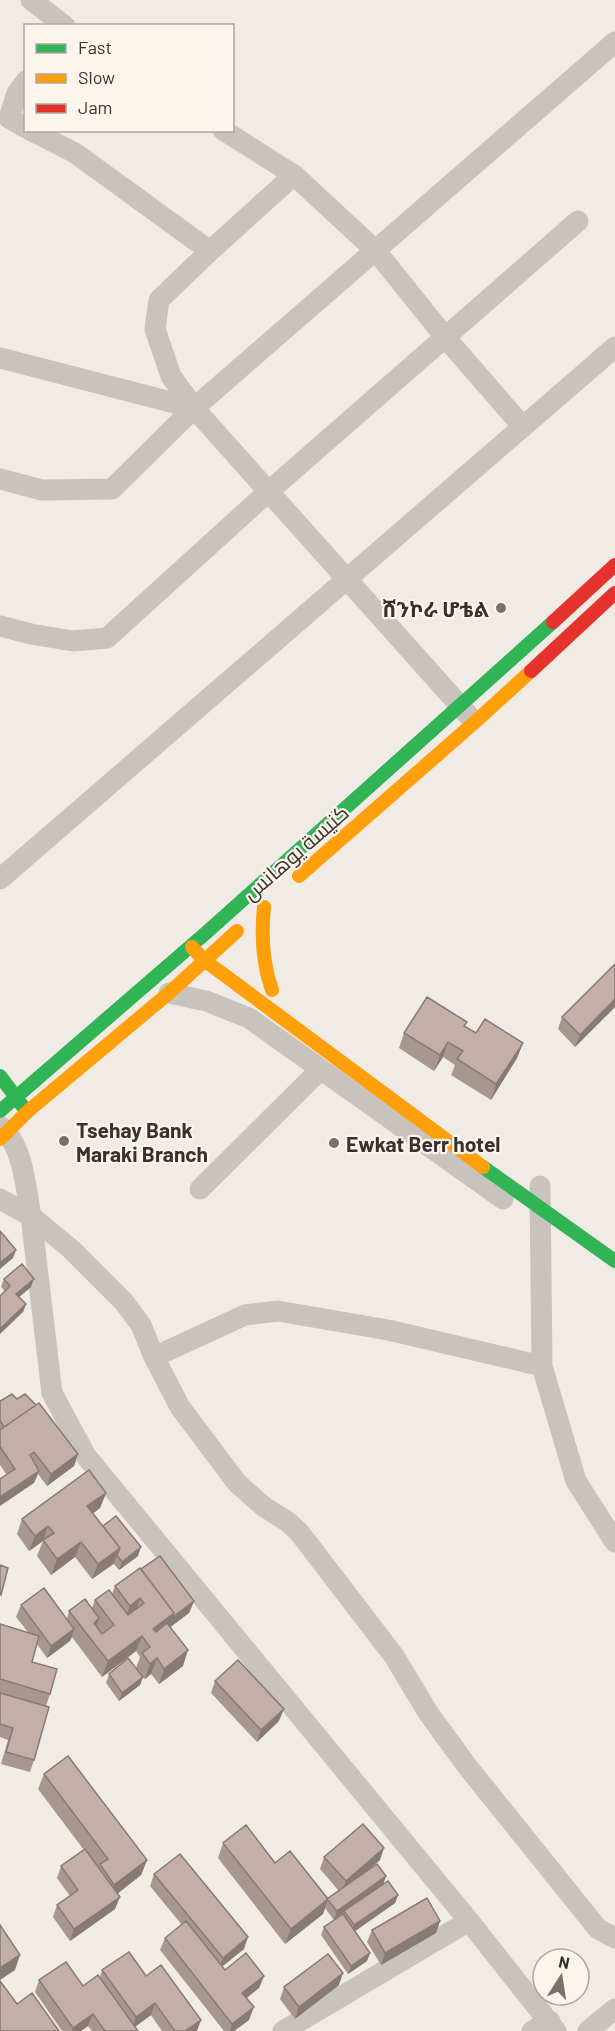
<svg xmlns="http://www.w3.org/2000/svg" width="615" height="2031" font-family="Barlow,Cairo,'Noto Sans Ethiopic',sans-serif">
<rect width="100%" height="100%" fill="#f0ebe5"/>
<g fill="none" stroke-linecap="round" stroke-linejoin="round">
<path stroke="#c9c3be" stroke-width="21" d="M 31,0 L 65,26
M 26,81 L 17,93 L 9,118 L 26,128
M 30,130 L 75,153 L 210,251
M 223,130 L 294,175 L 376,251 L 445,337 L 523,427
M 294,175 L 210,251 L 159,300 L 155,329 L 171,376 L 194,408 L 470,717
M 0,358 L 194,408
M 0,479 L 42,490 L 112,489 L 194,408 L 615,42
M 0,626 L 31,634 L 73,641 L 107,638 L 268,492 L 578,221
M 0,879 L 615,347
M 169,993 L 206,1001 L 249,1018 L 503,1199
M 0,1126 C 24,1147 25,1185 31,1216 L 0,1199
M 540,1186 L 542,1366 L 576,1481 L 615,1542
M 200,1189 L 321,1069
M 31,1216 L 52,1393 L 86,1456 L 469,1921 L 556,2031
M 31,1216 L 71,1249 L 124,1302 L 141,1325 L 154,1357 L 180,1407 L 237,1483 L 263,1506 L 288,1522 L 299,1532 L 394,1656 L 429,1714 L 467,1766 L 598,1929 L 615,1938
M 154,1357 L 245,1315 L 278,1311 L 388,1330 L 542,1366
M 283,2031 L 469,1921
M 532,2031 L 550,2021
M 588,2031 L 615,2009"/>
<path stroke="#30b455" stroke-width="14" d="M 0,1076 L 27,1112
M 0,1111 L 207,932 L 553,622
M 483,1167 L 615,1261"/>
<path stroke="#ff9f0a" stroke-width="14" d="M 299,876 L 475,722 L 531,671
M 264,907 C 261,936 262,962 272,990
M 192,947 L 204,960 L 483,1167
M 0,1139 L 27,1112 L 169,993 L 237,931"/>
<path stroke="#e5322d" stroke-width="14" d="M 553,622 L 615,565
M 531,671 L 615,593"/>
</g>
<path fill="#a89690" d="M 615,964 L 615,1007 L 575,1047 L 558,1029 L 562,1017 Z
M 465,1027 L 476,1033 L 523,1043 L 517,1058 L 491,1100 L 451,1075 L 455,1065 L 443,1057 L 434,1071 L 399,1048 L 404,1033 Z
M 4,1279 L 31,1287 L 19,1297 L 26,1304 L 23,1312 L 1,1287 Z
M 17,1399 L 78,1454 L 74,1466 L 47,1486 L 38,1474 L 34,1483 L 7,1475 L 0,1465 L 0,1401 Z
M 106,1493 L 100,1508 L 93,1513 L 103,1526 L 138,1556 L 119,1570 L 114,1564 L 92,1579 L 75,1557 L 51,1575 L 37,1556 L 43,1541 L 29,1551 L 17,1534 L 22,1519 Z
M 141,1569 L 194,1601 L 189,1613 L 170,1627 L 183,1666 L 159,1684 L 151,1674 L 145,1679 L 143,1677 L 140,1685 L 119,1701 L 106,1683 L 109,1674 L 136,1668 L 140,1657 L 136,1651 L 102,1677 L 72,1637 L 70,1641 L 47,1658 L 37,1644 L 32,1662 L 50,1694 L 46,1706 L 0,1693 L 0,1624 L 28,1632 L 16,1617 L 21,1605 L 67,1619 L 69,1611 L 92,1608 L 95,1600 L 112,1594 L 115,1586 Z
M 215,1681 L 279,1721 L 257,1742 L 211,1693 Z
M 0,1693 L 34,1760 L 30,1772 L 1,1764 L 8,1740 L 0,1737 Z
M 44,1774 L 147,1860 L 141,1875 L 117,1894 L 115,1909 L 70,1941 L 53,1917 L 57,1905 L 70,1896 L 57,1878 L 61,1866 L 84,1850 L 38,1789 Z
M 223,1843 L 275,1863 L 328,1898 L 339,1891 L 320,1869 L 324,1857 L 380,1860 L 370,1868 L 386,1876 L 383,1884 L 398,1895 L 395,1903 L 355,1931 L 370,1953 L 367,1961 L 348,1974 L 321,1935 L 324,1927 L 342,1915 L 343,1913 L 334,1920 L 325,1908 L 323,1914 L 285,1944 L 218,1858 Z
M 154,1874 L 244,1949 L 222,1966 L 225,1970 L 264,1976 L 259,1988 L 246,1998 L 249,2020 L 234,2031 L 224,2031 L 160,1950 L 165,1938 L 182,1925 L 150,1886 Z
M 440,1921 L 436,1933 L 381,1965 L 367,1942 L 372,1930 Z
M 102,1970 L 146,1976 L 197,2031 L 162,2031 L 151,2015 L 135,2027 L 138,2031 L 92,2031 L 88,2026 L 81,2031 L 62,2031 L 35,1992 L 39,1980 L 83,1986 L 100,1977 Z
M 339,1985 L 295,2019 L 280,1999 L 284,1987 Z"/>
<path fill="#887a75" d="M 615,999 L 615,1007 L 575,1047 L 580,1035 Z
M 448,1042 L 443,1057 L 434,1071 L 440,1055 Z
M 523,1043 L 517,1058 L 491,1100 L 496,1084 Z
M 16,1250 L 13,1258 L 0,1269 L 0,1263 Z
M 34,1279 L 31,1287 L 13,1302 L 16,1294 Z
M 26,1304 L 23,1312 L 0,1334 L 0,1329 Z
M 78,1454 L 74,1466 L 47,1486 L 51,1474 Z
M 39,1471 L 34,1483 L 0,1506 L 0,1497 Z
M 106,1493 L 100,1508 L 82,1522 L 87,1506 Z
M 48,1526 L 43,1541 L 29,1551 L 35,1536 Z
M 81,1542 L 75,1557 L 51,1575 L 57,1559 Z
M 141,1547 L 138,1556 L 119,1570 L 122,1562 Z
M 120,1548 L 114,1563 L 92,1579 L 98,1564 Z
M 140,1598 L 135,1613 L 124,1621 L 130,1606 Z
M 194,1601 L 189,1613 L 148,1644 L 153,1629 L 174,1613 Z
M 99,1618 L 94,1634 L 94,1623 Z
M 74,1629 L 70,1641 L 47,1658 L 51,1646 Z
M 142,1636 L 136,1651 L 102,1677 L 108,1661 Z
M 188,1650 L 183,1666 L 159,1684 L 164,1669 Z
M 157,1658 L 151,1674 L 145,1679 L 150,1664 Z
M 143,1677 L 140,1685 L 119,1701 L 122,1693 Z
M 284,1709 L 279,1721 L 257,1742 L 261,1730 Z
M 384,1848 L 380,1860 L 341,1893 L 346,1881 Z
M 147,1860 L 141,1875 L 109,1900 L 114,1885 Z
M 386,1876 L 383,1885 L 344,1911 L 343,1913 L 334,1920 L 337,1911 Z
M 398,1895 L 395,1903 L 351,1934 L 354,1925 Z
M 120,1897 L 115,1909 L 70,1941 L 74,1929 Z
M 328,1899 L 323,1914 L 285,1944 L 291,1929 Z
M 440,1921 L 436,1933 L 381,1965 L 385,1953 Z
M 248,1937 L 244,1949 L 218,1970 L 223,1958 Z
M 370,1953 L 367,1961 L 348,1974 L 351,1966 Z
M 20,1955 L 15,1970 L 0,1980 L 0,1968 Z
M 343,1973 L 339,1985 L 295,2019 L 299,2007 Z
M 264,1976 L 259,1988 L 238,2005 L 242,1993 Z
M 155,2003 L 151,2015 L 132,2029 L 136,2017 Z
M 254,2007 L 249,2020 L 234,2031 L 230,2031 L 232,2024 Z
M 93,2014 L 88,2026 L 81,2031 L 72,2031 L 73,2028 Z
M 201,2020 L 197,2031 L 185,2031 Z"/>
<path fill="#c3afa7" stroke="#887a75" stroke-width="1.5" d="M 615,964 L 615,999 L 580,1035 L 562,1017 Z
M 427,997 L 467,1022 L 464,1026 L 476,1033 L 485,1019 L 523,1043 L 496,1084 L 457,1059 L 463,1051 L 448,1042 L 440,1055 L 404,1033 Z
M 0,1231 L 16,1250 L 0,1263 Z
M 22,1264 L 34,1279 L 16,1294 L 26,1304 L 0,1329 L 0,1296 L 10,1286 L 4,1279 Z
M 12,1394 L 17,1399 L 25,1394 L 36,1405 L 4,1427 L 0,1420 L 0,1401 Z
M 39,1403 L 78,1454 L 51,1474 L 34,1452 L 30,1455 L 39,1471 L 0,1497 L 0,1479 L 15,1469 L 1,1448 L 0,1449 L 0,1430 Z
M 89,1470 L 106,1493 L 87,1506 L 120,1548 L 98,1564 L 81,1542 L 57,1559 L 43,1540 L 54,1533 L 48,1526 L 35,1536 L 22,1519 Z
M 116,1516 L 141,1547 L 122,1562 L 117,1555 L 120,1548 L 103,1526 Z
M 160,1556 L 194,1601 L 173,1617 L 174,1613 L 141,1569 Z
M 0,1565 L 8,1568 L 1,1595 L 0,1594 Z
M 140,1568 L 174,1613 L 153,1629 L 156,1632 L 167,1623 L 188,1650 L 164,1669 L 157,1658 L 150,1664 L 142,1653 L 150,1647 L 142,1636 L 108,1661 L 69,1611 L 85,1599 L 99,1618 L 94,1623 L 102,1634 L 114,1625 L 95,1600 L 109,1590 L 128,1615 L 144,1603 L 140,1598 L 130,1606 L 115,1586 Z
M 44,1588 L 74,1629 L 51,1646 L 21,1605 Z
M 0,1624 L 39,1636 L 32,1662 L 57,1669 L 50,1694 L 0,1679 Z
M 128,1658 L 143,1677 L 122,1693 L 109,1674 Z
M 238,1660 L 284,1709 L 261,1730 L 215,1681 Z
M 0,1693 L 49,1707 L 34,1760 L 6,1752 L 13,1728 L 0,1724 Z
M 68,1756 L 147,1860 L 114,1885 L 100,1864 L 108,1859 L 44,1774 Z
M 363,1824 L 384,1848 L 346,1881 L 324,1857 Z
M 246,1825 L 275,1863 L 290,1851 L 328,1899 L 291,1929 L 223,1843 Z
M 85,1849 L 120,1897 L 74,1929 L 57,1905 L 78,1890 L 61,1866 Z
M 180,1854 L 248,1937 L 223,1958 L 154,1874 Z
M 377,1864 L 386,1876 L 337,1911 L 327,1899 Z
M 388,1881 L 398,1895 L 354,1925 L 344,1911 Z
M 427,1898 L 440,1921 L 385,1953 L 372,1930 Z
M 343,1914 L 370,1953 L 351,1966 L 324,1927 Z
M 186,1921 L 225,1970 L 246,1953 L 264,1976 L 242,1993 L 254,2007 L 232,2024 L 165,1938 Z
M 0,1925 L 20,1955 L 0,1968 Z
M 129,1952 L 146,1976 L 161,1965 L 201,2020 L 185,2031 L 175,2031 L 155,2003 L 136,2017 L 102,1970 Z
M 328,1954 L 343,1973 L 299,2007 L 284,1987 Z
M 66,1962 L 83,1986 L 98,1975 L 138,2031 L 105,2031 L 93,2014 L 73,2028 L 39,1980 Z
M 0,1981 L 17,2004 L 32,1993 L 59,2031 L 0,2031 Z"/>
<g fill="#7a716c" stroke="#fbf5ee" stroke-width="2">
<circle cx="501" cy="608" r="6"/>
<circle cx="64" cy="1141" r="6"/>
<circle cx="334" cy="1143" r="6"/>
</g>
<g text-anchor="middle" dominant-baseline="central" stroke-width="4.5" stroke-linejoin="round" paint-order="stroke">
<g font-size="21" font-weight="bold" fill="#3b302b" stroke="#fbf5ee" text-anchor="start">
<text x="489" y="608" text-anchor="end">ሸንኮራ ሆቴል</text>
<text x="76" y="1129">Tsehay Bank<tspan x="76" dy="24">Maraki Branch</tspan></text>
<text x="346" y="1143">Ewkat Berr hotel</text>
</g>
<g font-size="21" fill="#3b302b" stroke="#fbf5ee">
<text transform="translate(295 852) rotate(-41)">كنيسة يوهانس</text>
</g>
</g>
<rect x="24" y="24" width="210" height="108" fill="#fbf5ee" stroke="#aea6a0" stroke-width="1.5"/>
<rect x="36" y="44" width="30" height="9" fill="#30b455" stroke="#aea6a0" stroke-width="1.5"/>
<text x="78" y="54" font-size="18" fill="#3b302b">Fast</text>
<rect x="36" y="74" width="30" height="9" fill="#ff9f0a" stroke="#aea6a0" stroke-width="1.5"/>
<text x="78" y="84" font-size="18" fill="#3b302b">Slow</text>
<rect x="36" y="104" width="30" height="9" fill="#e5322d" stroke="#aea6a0" stroke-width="1.5"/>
<text x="78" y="114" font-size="18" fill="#3b302b">Jam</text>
<g transform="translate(561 1977) rotate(12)"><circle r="28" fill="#fbf5ee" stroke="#aea6a0" stroke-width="1.5"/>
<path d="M0-4.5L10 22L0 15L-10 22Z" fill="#7a716c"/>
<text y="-9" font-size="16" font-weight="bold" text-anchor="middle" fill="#3b302b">N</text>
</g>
</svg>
